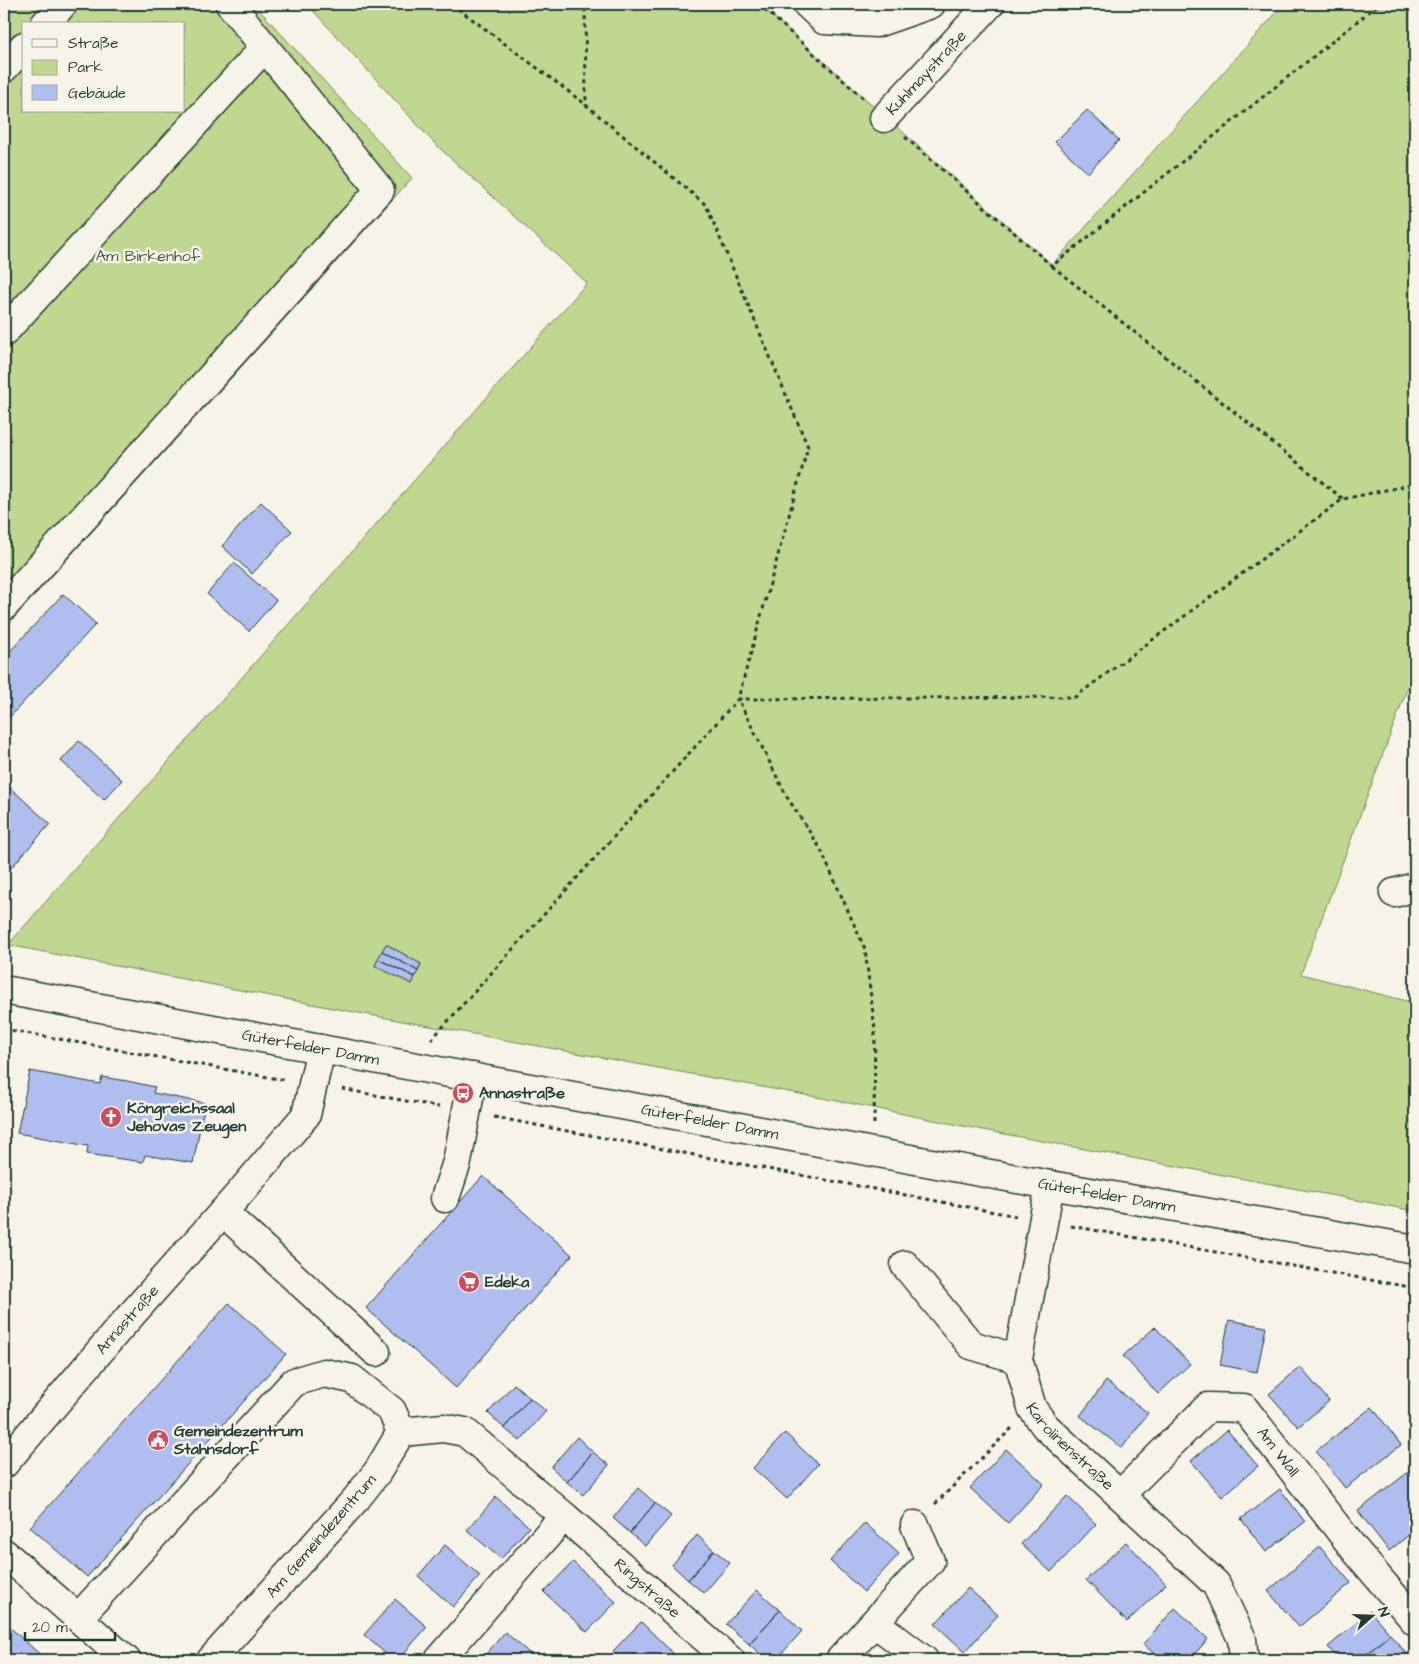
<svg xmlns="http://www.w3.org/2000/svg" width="1419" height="1664" font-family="'Architects Daughter',sans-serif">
<rect width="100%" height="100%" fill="#f7f3e8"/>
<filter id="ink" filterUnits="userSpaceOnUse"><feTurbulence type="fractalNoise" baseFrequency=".02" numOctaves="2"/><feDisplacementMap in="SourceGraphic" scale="10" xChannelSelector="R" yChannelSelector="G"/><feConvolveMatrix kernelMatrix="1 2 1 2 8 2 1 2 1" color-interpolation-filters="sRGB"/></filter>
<g filter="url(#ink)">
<path fill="#bfd78e" stroke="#6f8a61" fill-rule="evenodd" d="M 4,4 L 254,4 L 412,178 L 4,629 ZM 24,24 L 184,24 L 184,111 L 24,111 Z
M 307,4 L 759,4 L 1052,265 L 1284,4 L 1415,4 L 1415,668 L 1301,974 L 1415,1003 L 1415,1211 L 983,1130 L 849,1103 L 348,1011 L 8,945 L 587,283 L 434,143 Z"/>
<path fill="#b0beef" stroke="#1f3d34" d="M 1087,110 L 1119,140 L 1088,173 L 1055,142 Z
M 261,502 L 292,531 L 252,574 L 222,546 Z
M 234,563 L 276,600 L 249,631 L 207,594 Z
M 63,594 L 96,624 L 4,723 L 4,658 Z
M 79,741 L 122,780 L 104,800 L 61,761 Z
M 5,783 L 50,824 L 10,869 L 4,864 Z
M 386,944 L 421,964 L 418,971 L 382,951 Z
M 382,951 L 418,971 L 415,977 L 378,959 Z
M 378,959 L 415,977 L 412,984 L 375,966 Z
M 30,1071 L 100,1084 L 102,1077 L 127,1081 L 155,1087 L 153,1093 L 205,1103 L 193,1163 L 145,1155 L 143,1162 L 87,1154 L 88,1146 L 17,1133 Z
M 483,1176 L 572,1255 L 456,1388 L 366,1308 Z
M 229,1303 L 286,1354 L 87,1577 L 30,1527 Z
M 1229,1320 L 1266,1327 L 1257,1372 L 1220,1365 Z
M 1155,1327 L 1190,1364 L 1158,1394 L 1123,1356 Z
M 1300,1367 L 1329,1401 L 1298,1427 L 1269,1394 Z
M 1106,1381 L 1148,1413 L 1122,1448 L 1080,1416 Z
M 514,1384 L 530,1398 L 504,1428 L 488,1413 Z
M 530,1398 L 546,1411 L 520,1441 L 504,1428 Z
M 1372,1407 L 1401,1445 L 1345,1488 L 1316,1451 Z
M 1227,1430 L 1258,1466 L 1222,1497 L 1191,1461 Z
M 785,1433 L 818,1464 L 787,1499 L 753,1468 Z
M 577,1437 L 593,1452 L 567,1482 L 551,1467 Z
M 1006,1449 L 1044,1484 L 1008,1523 L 970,1488 Z
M 593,1452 L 609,1465 L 583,1495 L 567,1482 Z
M 1411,1470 L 1415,1475 L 1415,1530 L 1389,1551 L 1358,1511 Z
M 638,1488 L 655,1503 L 630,1533 L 613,1518 Z
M 1280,1489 L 1305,1522 L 1266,1552 L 1241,1519 Z
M 1067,1496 L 1096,1524 L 1051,1572 L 1021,1544 Z
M 496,1497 L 529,1527 L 501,1559 L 467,1530 Z
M 655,1503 L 671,1516 L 645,1546 L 630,1533 Z
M 865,1523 L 899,1554 L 864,1592 L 830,1561 Z
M 697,1535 L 714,1550 L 688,1580 L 672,1565 Z
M 1126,1542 L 1166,1584 L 1127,1622 L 1086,1580 Z
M 445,1545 L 480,1576 L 453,1607 L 418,1576 Z
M 1320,1547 L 1351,1583 L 1299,1627 L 1268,1591 Z
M 714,1550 L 730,1563 L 704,1593 L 688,1580 Z
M 573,1562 L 616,1602 L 587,1632 L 544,1592 Z
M 968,1588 L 998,1615 L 965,1652 L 935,1624 Z
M 757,1590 L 780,1610 L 749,1644 L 726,1624 Z
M 395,1599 L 427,1627 L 398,1660 L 393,1660 L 364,1635 Z
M 1175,1608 L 1208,1639 L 1189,1660 L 1161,1660 L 1143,1644 Z
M 780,1610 L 802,1631 L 776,1660 L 767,1660 L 749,1644 Z
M 1370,1611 L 1390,1634 L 1360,1660 L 1339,1660 L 1328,1647 Z
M 4,1622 L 46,1660 L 4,1660 Z
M 641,1622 L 679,1659 L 678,1660 L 622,1660 L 613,1651 Z
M 505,1632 L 537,1660 L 481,1660 Z
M 1390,1634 L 1409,1657 L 1406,1660 L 1360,1660 Z"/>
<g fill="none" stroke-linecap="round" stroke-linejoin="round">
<g stroke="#1f3d34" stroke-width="31">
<g id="minor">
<path d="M 807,4 L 824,20 L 876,23 L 931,4"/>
<path d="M 45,24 L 63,4"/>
<path d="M 4,68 L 24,46"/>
<path id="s1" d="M 884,118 L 990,4"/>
<path d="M 4,332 L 265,47"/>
<path d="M 4,606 L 380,190 L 230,4"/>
<path d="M 1394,893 L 1415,887"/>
<path id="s2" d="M 4,990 L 1050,1185 L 1415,1249"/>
<path id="s3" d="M 1050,1185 L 1018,1359 L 1032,1408 L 1045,1426 L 1216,1584 L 1242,1639 L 1244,1660"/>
<path d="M 445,1198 L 457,1162 L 473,1077"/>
<path d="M 223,1212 L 376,1352"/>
<path d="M 905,1265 L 971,1345 L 1018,1359"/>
<path d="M 401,1432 L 443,1428 L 465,1432 L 564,1516"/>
<path id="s4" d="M 4,1464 L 117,1331 L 239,1194 L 306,1115 L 321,1049"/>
<path id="s5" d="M 1120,1495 L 1208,1407 L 1244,1408 L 1355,1550 L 1415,1621"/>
<path d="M 4,1553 L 126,1660"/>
<path d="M 78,1618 L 294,1382 L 324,1373 L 352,1379 L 392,1411 L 401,1432 L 378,1471 L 356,1499 L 211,1660"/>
<path d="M 875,1623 L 924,1660"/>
<path id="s6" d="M 439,1660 L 564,1516 L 730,1660"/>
<path d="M 840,1660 L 930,1561 L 915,1525"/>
</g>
</g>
<path stroke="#1f3d34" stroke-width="3" stroke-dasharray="4 4" stroke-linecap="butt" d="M 452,4 L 585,104
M 759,4 L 864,99
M 905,137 L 1052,266 L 1379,4
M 1052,266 L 1343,499
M 4,1029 L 284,1080
M 431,1040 L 738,699 L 808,447 L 706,205 L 586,105 L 585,4
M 342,1089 L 439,1107
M 494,1117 L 1016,1216
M 874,1124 L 875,1030 L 865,949 L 820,848 L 787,797 L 738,699 L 1075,697 L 1343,499 L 1415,484
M 1071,1226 L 1415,1288
M 935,1504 L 1012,1428"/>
<use href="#minor" stroke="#f7f3e8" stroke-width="28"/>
</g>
</g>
<defs>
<g id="bus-disc" transform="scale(1.125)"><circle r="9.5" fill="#d1495b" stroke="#f7f3e8"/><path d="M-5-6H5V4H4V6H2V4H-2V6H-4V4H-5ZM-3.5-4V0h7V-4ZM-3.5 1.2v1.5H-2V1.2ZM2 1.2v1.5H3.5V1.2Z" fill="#fff"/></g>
<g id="church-disc" transform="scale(1.125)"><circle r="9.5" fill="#d1495b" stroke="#f7f3e8"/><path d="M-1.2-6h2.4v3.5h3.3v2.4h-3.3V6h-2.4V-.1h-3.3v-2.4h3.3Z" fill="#fff"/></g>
<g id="supermarket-disc" transform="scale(1.125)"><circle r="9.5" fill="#d1495b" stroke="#f7f3e8"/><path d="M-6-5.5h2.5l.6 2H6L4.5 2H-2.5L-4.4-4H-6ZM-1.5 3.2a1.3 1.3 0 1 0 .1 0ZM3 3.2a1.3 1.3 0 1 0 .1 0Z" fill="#fff"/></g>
<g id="civic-disc" transform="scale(1.125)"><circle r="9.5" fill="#d1495b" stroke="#f7f3e8"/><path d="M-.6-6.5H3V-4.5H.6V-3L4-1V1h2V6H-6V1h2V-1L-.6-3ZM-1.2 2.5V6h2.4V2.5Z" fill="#fff"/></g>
</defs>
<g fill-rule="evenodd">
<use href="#bus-disc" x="463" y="1093"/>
<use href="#church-disc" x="111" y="1117"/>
<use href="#supermarket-disc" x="469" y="1282"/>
<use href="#civic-disc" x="158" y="1440"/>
</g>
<g text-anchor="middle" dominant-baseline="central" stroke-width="5" stroke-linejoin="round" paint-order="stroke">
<g font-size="16" fill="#1f3d34" stroke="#f7f3e8">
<text stroke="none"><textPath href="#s1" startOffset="62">Kuhlmaystraße</textPath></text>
<text stroke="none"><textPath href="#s2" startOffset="312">Güterfelder Damm</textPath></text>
<text stroke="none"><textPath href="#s2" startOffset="718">Güterfelder Damm</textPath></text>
<text stroke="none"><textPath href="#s2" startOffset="1122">Güterfelder Damm</textPath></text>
<text stroke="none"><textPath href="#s4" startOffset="190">Annastraße</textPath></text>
<text stroke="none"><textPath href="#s3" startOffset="282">Karolinenstraße</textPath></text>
<text stroke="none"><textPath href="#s5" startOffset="216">Am Wall</textPath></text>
<text transform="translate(321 1536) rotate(-49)">Am Gemeindezentrum</text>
<text stroke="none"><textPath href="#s6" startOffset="301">Ringstraße</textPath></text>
</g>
<g font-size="16" fill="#3f5c46" stroke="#f7f3e8">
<text x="148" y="256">Am Birkenhof</text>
</g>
<g font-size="16" font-weight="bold" fill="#1f3d34" stroke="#f7f3e8" text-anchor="start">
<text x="479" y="1093">Annastraße</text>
<text x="127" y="1108">Köngreichssaal<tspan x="127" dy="18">Jehovas Zeugen</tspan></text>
<text x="485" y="1282">Edeka</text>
<text x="174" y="1431">Gemeindezentrum<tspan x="174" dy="18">Stahnsdorf</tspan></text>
</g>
</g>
<rect width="1419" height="1664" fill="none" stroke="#f7f3e8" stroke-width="20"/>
<rect x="10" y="10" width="1399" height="1644" fill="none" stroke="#1f3d34" stroke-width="2" filter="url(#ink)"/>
<rect x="22" y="22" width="162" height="90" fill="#f7f3e8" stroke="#a1aaa0"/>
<rect x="32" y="39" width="25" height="8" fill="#f7f3e8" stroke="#a1aaa0"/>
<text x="68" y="48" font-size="15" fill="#1f3d34">Straße</text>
<rect x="32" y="60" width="25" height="15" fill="#bfd78e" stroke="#a1aaa0"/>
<text x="68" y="72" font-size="15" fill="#1f3d34">Park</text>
<rect x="32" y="85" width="25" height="15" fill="#b0beef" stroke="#a1aaa0"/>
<text x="68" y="98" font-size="15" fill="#1f3d34">Gebäude</text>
<g transform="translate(1372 1616) rotate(70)" stroke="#f7f3e8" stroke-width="4" paint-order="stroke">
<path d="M0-4L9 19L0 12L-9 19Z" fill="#1f3d34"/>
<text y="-8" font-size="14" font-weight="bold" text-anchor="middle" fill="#1f3d34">N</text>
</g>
<path d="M25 1632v8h90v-8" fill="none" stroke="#1f3d34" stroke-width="2.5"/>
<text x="32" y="1632" font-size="15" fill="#1f3d34" stroke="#f7f3e8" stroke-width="4" paint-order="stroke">20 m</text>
</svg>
